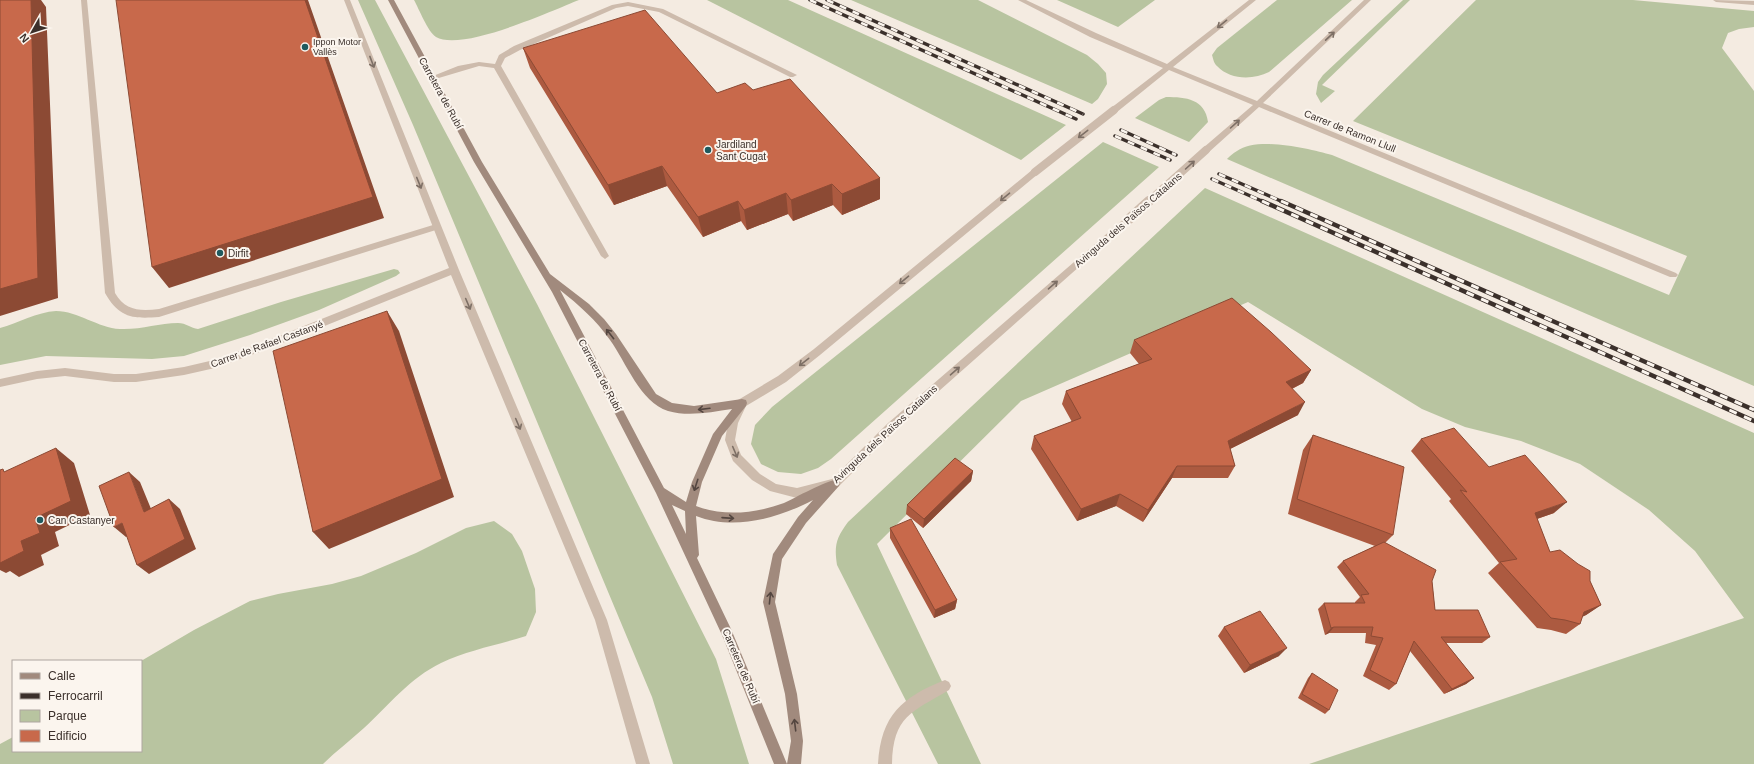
<svg xmlns="http://www.w3.org/2000/svg" width="1754" height="764" font-family="Arial,sans-serif">
<rect width="100%" height="100%" fill="#f4ebe1"/>
<path fill="#b8c4a0" d="M 358,0 L 375,0 L 537,304 L 716,659 L 749,764 L 673,764 L 652,697 L 413,125 Z
M 414,0 L 579,0 C 551,11 462,52 436,37 C 428,32 419,9 414,0 Z
M 707,0 L 788,0 L 1066,125 L 1021,160 Z
M 851,0 L 978,0 L 1087,55 L 1098,64 L 1106,73 L 1107,84 L 1098,99 L 1092,104 Z
M 1057,0 L 1155,0 L 1118,27 Z
M 1277,0 L 1352,0 L 1269,72 C 1253,80 1230,80 1217,66 C 1214,64 1213,58 1212,55 L 1217,48 Z
M 1403,0 L 1410,0 L 1322,85 L 1335,91 L 1321,103 L 1316,94 L 1318,82 L 1323,75 Z
M 1476,0 L 1633,0 L 1754,11 L 1754,27 L 1739,29 L 1728,33 L 1722,48 L 1754,91 L 1754,386 L 1227,159 C 1230,156 1233,153 1237,151 C 1258,136 1309,149 1332,155 L 1669,295 L 1687,256 L 1353,121 Z
M 1166,97 C 1186,97 1205,99 1208,122 L 1189,142 L 1135,118 L 1159,100 Z
M 1103,142 L 1159,167 L 831,459 L 818,468 L 801,474 L 778,472 L 761,464 L 751,444 L 755,425 L 772,407 Z
M 1205,188 L 1754,433 L 1754,764 L 1309,764 L 1744,618 L 1695,551 L 1649,510 L 1580,464 L 1521,441 L 1465,427 L 1422,409 L 1248,302 L 1021,401 L 877,544 L 981,764 L 938,764 L 837,565 C 834,546 836,538 848,522 Z
M 394,269 L 398,270 L 400,273 L 396,276 L 319,310 L 250,335 L 184,356 L 152,359 L 46,356 L 0,365 L 0,328 C 18,323 37,312 56,311 C 78,311 98,328 120,329 C 140,330 159,323 178,323 C 186,323 191,328 198,329 L 281,302 Z
M 494,521 L 512,534 L 522,551 L 535,589 L 536,612 L 526,636 C 497,645 468,650 441,663 C 410,678 389,705 364,728 C 351,740 336,751 323,764 L 0,764 L 0,744 L 13,737 L 13,751 L 141,751 L 141,661 L 194,630 L 250,601 L 278,594 L 332,584 L 361,576 L 416,553 L 466,528 Z"/>
<g fill="none" stroke-linecap="round" stroke-linejoin="round">
<path fill="#cdbbac" fill-rule="evenodd" d="M 81,0 L 87,0 L 115,293 C 125,311 140,311 159,309 L 433,225 L 439,225 L 440,227 L 439,229 L 159,317 C 133,319 119,318 105,293 Z
M 628,2 L 663,9 L 797,75 L 793,77 L 790,77 L 659,12 L 628,6 L 616,8 L 520,50 L 505,58 L 501,66 L 609,256 L 605,259 L 601,256 L 494,68 L 479,66 L 432,80 L 428,78 L 458,66 L 479,62 L 495,64 L 499,55 L 514,46 L 612,5 Z
M 945,680 L 949,682 L 951,686 L 949,690 C 912,712 893,716 892,764 L 878,764 C 881,715 902,697 945,680 Z"/>
<path fill="#cdbbac" fill-rule="evenodd" d="M 344,0 L 350,0 L 459,270 L 607,620 L 650,764 L 636,764 L 595,620 L 451,275 L 265,350 L 215,368 L 184,375 L 136,382 L 114,382 L 65,376 L 37,379 L 0,387 L 0,379 L 37,371 L 65,368 L 114,374 L 136,374 L 184,367 L 214,360 L 259,344 L 449,268 Z
M 1018,0 L 1026,0 L 1096,33 L 1167,64 L 1249,0 L 1256,0 L 1173,67 L 1257,101 L 1364,0 L 1371,0 L 1263,103 L 1676,273 L 1678,275 L 1676,277 L 1670,277 L 1259,107 L 1209,152 L 1203,152 L 1203,148 L 1253,105 L 1169,70 L 1117,112 L 1111,112 L 1111,108 L 1163,68 L 1090,37 Z
M 1713,0 L 1754,1 L 1754,5 L 1716,2 Z
M 1035,169 L 1039,172 L 1038,174 L 820,355 L 786,382 L 746,406 L 738,423 L 735,440 L 741,455 L 760,474 L 776,484 L 797,488 L 832,479 L 887,424 L 1126,217 L 1132,217 L 1133,219 L 895,430 L 839,486 L 797,498 L 770,491 L 752,480 L 733,461 L 725,440 L 728,423 L 738,400 L 778,376 L 814,349 L 1032,170 Z"/>
<path fill="#a18a7d" fill-rule="evenodd" d="M 388,0 L 394,0 L 482,162 L 550,274 L 589,304 L 604,319 L 616,334 L 656,394 L 672,403 L 694,406 L 742,399 L 746,400 L 747,403 L 746,406 L 722,436 L 702,482 L 696,506 C 724,517 757,513 784,503 C 795,498 832,477 839,480 L 840,483 L 839,486 L 806,523 L 782,559 L 775,602 L 797,694 L 803,741 L 801,764 L 774,764 L 722,635 L 656,493 L 552,292 L 474,162 ZM 560,290 C 579,305 596,320 610,340 C 626,362 640,402 668,411 C 689,417 711,412 732,409 L 713,434 L 692,482 L 686,502 L 664,488 ZM 813,500 L 798,517 L 773,554 L 763,602 L 785,694 L 791,741 L 787,764 L 731,629 L 697,558 L 699,555 L 696,516 C 734,531 779,518 813,500 ZM 672,505 L 685,511 L 686,534 Z"/>
<g stroke="#3b302b" stroke-width="3.5">
<path id="rail-far1" d="M 810,0 L 1076,119
M 827,0 L 1083,114
M 1121,130 L 1176,155
M 1115,136 L 1170,160
M 1219,174 L 1283,202
M 1212,179 L 1264,202"/>
</g>
<g stroke="#3b302b" stroke-width="4.5">
<path id="rail" d="M 1262,201 L 1754,421
M 1281,201 L 1754,410"/>
</g>
<use href="#rail-far1" stroke="#fbf5ee" stroke-width="2.5" stroke-dasharray="7" stroke-linecap="butt"/>
<use href="#rail" stroke="#fbf5ee" stroke-width="3" stroke-dasharray="8" stroke-linecap="butt"/>
<path stroke="#cdbbac" stroke-width="8" d="M 1035,172 L 1114,110
M 1148,202 L 1206,150"/>
<path stroke="#cdbbac" stroke-width="10" d="M 1129,219 L 1149,201"/>
</g>
<path fill="#ac5a40" d="M 523,48 L 717,93 L 753,90 L 880,178 L 880,199 L 842,215 L 833,205 L 793,221 L 788,214 L 747,230 L 741,221 L 703,237 L 667,186 L 614,205 L 530,68 Z
M 1134,340 L 1311,370 L 1303,383 L 1292,389 L 1298,415 L 1230,449 L 1235,466 L 1228,478 L 1172,478 L 1143,522 L 1116,506 L 1077,521 L 1031,449 L 1034,436 L 1072,422 L 1062,404 L 1066,391 L 1139,364 L 1130,353 Z
M 1313,435 L 1393,535 L 1385,543 L 1432,581 L 1435,610 L 1490,637 L 1482,643 L 1446,643 L 1474,678 L 1466,684 L 1444,694 L 1410,651 L 1396,684 L 1389,690 L 1363,676 L 1376,645 L 1365,643 L 1366,633 L 1329,633 L 1325,635 L 1318,609 L 1324,603 L 1355,603 L 1355,602 L 1360,597 L 1337,567 L 1343,561 L 1375,546 L 1288,514 L 1303,450 Z
M 1421,439 L 1489,467 L 1554,513 L 1537,519 L 1550,552 L 1590,581 L 1601,605 L 1586,615 L 1582,617 L 1580,624 L 1566,634 L 1551,630 L 1537,628 L 1488,573 L 1499,563 L 1449,501 L 1451,499 L 1411,451 Z
M 973,471 L 971,481 L 923,528 L 906,514 L 907,505 Z
M 890,528 L 957,600 L 955,609 L 934,618 L 890,538 Z
M 1224,627 L 1279,656 L 1244,673 L 1218,636 Z
M 1312,673 L 1329,710 L 1325,714 L 1298,698 L 1308,678 Z"/>
<path fill="#8c4a34" d="M 31,0 L 41,0 L 46,7 L 58,298 L 0,316 L 0,289 Z
M 305,0 L 308,0 L 384,218 L 169,288 L 152,267 Z
M 662,166 L 667,186 L 614,205 L 608,185 Z
M 880,178 L 880,199 L 842,215 L 842,194 Z
M 832,184 L 833,205 L 793,221 L 791,200 Z
M 786,193 L 788,214 L 747,230 L 744,210 Z
M 738,201 L 741,221 L 703,237 L 698,217 Z
M 387,311 L 399,331 L 454,497 L 329,549 L 313,532 Z
M 1311,370 L 1303,383 L 1279,395 L 1286,382 Z
M 1305,402 L 1298,415 L 1222,453 L 1228,441 Z
M 56,448 L 74,463 L 90,515 L 55,532 L 59,546 L 41,555 L 44,565 L 19,577 L 10,571 L 6,573 L 0,570 L 0,557 L 21,541 L 35,518 Z
M 1177,466 L 1172,478 L 1143,522 L 1148,510 Z
M 973,471 L 971,481 L 923,528 L 924,519 Z
M 129,472 L 140,482 L 156,521 L 144,512 Z
M 1120,494 L 1116,506 L 1077,521 L 1081,509 Z
M 169,499 L 180,509 L 196,549 L 149,574 L 137,565 Z
M 1567,502 L 1554,513 L 1522,524 L 1535,513 Z
M 122,523 L 134,533 L 126,537 L 114,527 Z
M 957,600 L 955,609 L 934,618 L 935,610 Z
M 1601,605 L 1586,615 L 1572,621 L 1584,612 Z
M 1334,627 L 1329,633 L 1325,635 L 1331,628 Z
M 1287,648 L 1279,656 L 1244,673 L 1250,665 Z
M 1474,678 L 1466,684 L 1444,694 L 1452,689 Z"/>
<path fill="#c8694b" stroke="#8c4a34" d="M 0,0 L 31,0 L 38,278 L 0,289 Z
M 116,0 L 305,0 L 373,197 L 152,267 Z
M 645,10 L 717,93 L 745,83 L 753,90 L 790,79 L 880,178 L 842,194 L 832,184 L 791,200 L 786,193 L 744,210 L 738,201 L 698,217 L 662,166 L 608,185 L 523,48 Z
M 1232,298 L 1271,332 L 1311,370 L 1286,382 L 1305,402 L 1228,441 L 1235,466 L 1177,466 L 1148,510 L 1120,494 L 1081,509 L 1034,436 L 1081,418 L 1066,391 L 1152,359 L 1134,340 Z
M 387,311 L 442,479 L 313,532 L 273,351 Z
M 1454,428 L 1489,467 L 1525,455 L 1567,502 L 1535,513 L 1550,552 L 1560,550 L 1578,564 L 1590,571 L 1590,581 L 1601,605 L 1584,612 L 1580,624 L 1565,620 L 1551,618 L 1500,562 L 1517,559 L 1460,490 L 1467,492 L 1421,439 Z
M 1313,435 L 1404,467 L 1393,535 L 1297,499 Z
M 56,448 L 71,501 L 35,518 L 40,533 L 21,541 L 24,551 L 0,563 L 0,470 L 3,469 L 4,472 Z
M 955,458 L 973,471 L 924,519 L 907,505 Z
M 129,472 L 144,512 L 169,499 L 185,539 L 137,565 L 122,523 L 114,527 L 99,486 Z
M 911,519 L 957,600 L 935,610 L 890,528 Z
M 1384,542 L 1436,570 L 1432,581 L 1435,610 L 1478,610 L 1490,637 L 1441,637 L 1474,678 L 1452,689 L 1414,641 L 1396,684 L 1370,670 L 1383,638 L 1371,636 L 1373,627 L 1334,627 L 1331,628 L 1324,603 L 1365,603 L 1361,595 L 1369,594 L 1343,561 Z
M 1260,611 L 1287,648 L 1250,665 L 1224,627 Z
M 1312,673 L 1338,690 L 1329,710 L 1302,694 Z"/>
<defs><path id="oneway-shaft" d="M-6 0H5M1.5-3L5.5 0L1.5 3" fill="none" stroke-width="1.6" stroke-linecap="round" stroke-linejoin="round"/></defs>
<g stroke="#7d6f65">
<use href="#oneway-shaft" transform="translate(1222 24) rotate(141)"/>
<use href="#oneway-shaft" transform="translate(1330 36) rotate(-43)"/>
<use href="#oneway-shaft" transform="translate(372 62) rotate(69)"/>
<use href="#oneway-shaft" transform="translate(1235 124) rotate(-42)"/>
<use href="#oneway-shaft" transform="translate(1083 134) rotate(142)"/>
<use href="#oneway-shaft" transform="translate(1190 165) rotate(-42)"/>
<use href="#oneway-shaft" transform="translate(419 183) rotate(68)"/>
<use href="#oneway-shaft" transform="translate(1005 197) rotate(140)"/>
<use href="#oneway-shaft" transform="translate(904 280) rotate(140)"/>
<use href="#oneway-shaft" transform="translate(1053 285) rotate(-41)"/>
<use href="#oneway-shaft" transform="translate(468 304) rotate(67)"/>
<use href="#oneway-shaft" transform="translate(804 362) rotate(142)"/>
<use href="#oneway-shaft" transform="translate(955 371) rotate(-41)"/>
<use href="#oneway-shaft" transform="translate(518 424) rotate(67)"/>
<use href="#oneway-shaft" transform="translate(735 452) rotate(67)"/>
</g>
<g stroke="#544640">
<use href="#oneway-shaft" transform="translate(610 334) rotate(-128)"/>
<use href="#oneway-shaft" transform="translate(704 409) rotate(173)"/>
<use href="#oneway-shaft" transform="translate(696 485) rotate(108)"/>
<use href="#oneway-shaft" transform="translate(728 518) rotate(4)"/>
<use href="#oneway-shaft" transform="translate(770 598) rotate(-84)"/>
<use href="#oneway-shaft" transform="translate(795 725) rotate(-97)"/>
</g>
<g fill="#1f5a5e" stroke="#fbf5ee" stroke-width="1.5">
<circle cx="305" cy="47" r="4"/>
<circle cx="708" cy="150" r="4"/>
<circle cx="220" cy="253" r="4"/>
<circle cx="40" cy="520" r="4"/>
</g>
<g text-anchor="middle" dominant-baseline="central" stroke-width="4" stroke-linejoin="round" paint-order="stroke">
<g font-size="9" fill="#3b302b" stroke="#fbf5ee" text-anchor="start">
<text x="313" y="42">Ippon Motor<tspan x="313" dy="10">Vallès</tspan></text>
</g>
<g font-size="10" fill="#3b302b" stroke="#fbf5ee">
<text transform="translate(441 93) rotate(61)">Carretera de Rubí</text>
<text transform="translate(1350 131) rotate(22)">Carrer de Ramon Llull</text>
<text transform="translate(1128 220) rotate(-41)">Avinguda dels Països Catalans</text>
<text transform="translate(267 344) rotate(-20)">Carrer de Rafael Castanyé</text>
<text transform="translate(600 375) rotate(62)">Carretera de Rubí</text>
<text transform="translate(885 434) rotate(-43)">Avinguda dels Països Catalans</text>
<text transform="translate(741 666) rotate(67)">Carretera de Rubí</text>
</g>
<g font-size="10" fill="#3b302b" stroke="#fbf5ee" text-anchor="start">
<text x="716" y="144">Jardiland<tspan x="716" dy="12">Sant Cugat</tspan></text>
<text x="228" y="253">Dirfit</text>
<text x="48" y="520">Can Castanyer</text>
</g>
</g>
<rect x="12" y="660" width="130" height="92" fill="#fbf5ee" stroke="#aea6a0"/>
<rect x="20" y="673" width="20" height="6" fill="#a18a7d" stroke="#aea6a0"/>
<text x="48" y="680" font-size="12" fill="#3b302b">Calle</text>
<rect x="20" y="693" width="20" height="6" fill="#3b302b" stroke="#aea6a0"/>
<text x="48" y="700" font-size="12" fill="#3b302b">Ferrocarril</text>
<rect x="20" y="710" width="20" height="12" fill="#b8c4a0" stroke="#aea6a0"/>
<text x="48" y="720" font-size="12" fill="#3b302b">Parque</text>
<rect x="20" y="730" width="20" height="12" fill="#c8694b" stroke="#aea6a0"/>
<text x="48" y="740" font-size="12" fill="#3b302b">Edificio</text>
<g transform="translate(32 32) rotate(231)" stroke="#fbf5ee" stroke-width="3" paint-order="stroke">
<path d="M0-3L7 15L0 10L-7 15Z" fill="#3b302b"/>
<text y="-6" font-size="11" font-weight="bold" text-anchor="middle" fill="#3b302b">N</text>
</g>
</svg>
